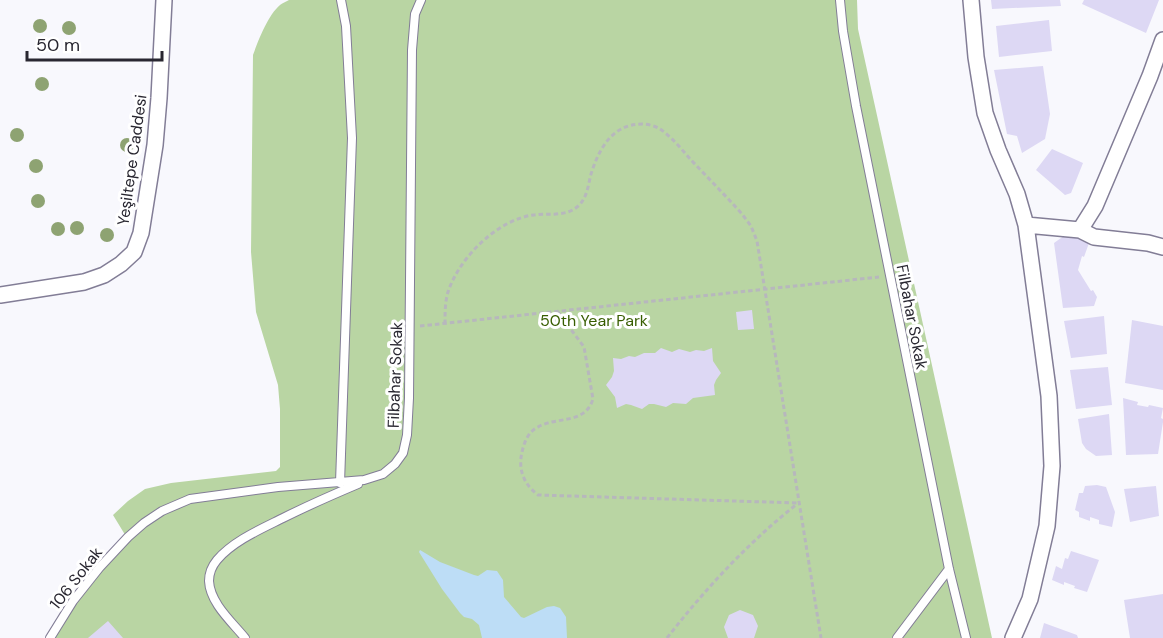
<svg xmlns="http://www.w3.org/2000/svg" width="1163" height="638" font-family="'DM Sans',sans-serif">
<rect width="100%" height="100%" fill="#f8f8fd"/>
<path fill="#b9d5a3" d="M 289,0 L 857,0 L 858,29 L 992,638 L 50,638 L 73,601 L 127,538 L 113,515 L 128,501 L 145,489 L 171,483 L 276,471 L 280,467 L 280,409 L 278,385 L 256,312 L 251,252 L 253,55 C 258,41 268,15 280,5 C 282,3 286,2 289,0 Z"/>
<path fill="#bdddf6" d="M 420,550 L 440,562 L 474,575 L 478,576 L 487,570 L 497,571 L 503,580 L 504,597 L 521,617 L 524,618 L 547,607 L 554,606 L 560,608 L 566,617 L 567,638 L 482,638 L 479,625 L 472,619 L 464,617 L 460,613 L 442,589 L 419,552 Z"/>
<path fill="#ddd8f4" d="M 991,0 L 1060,0 L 1061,6 L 992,9 Z
M 1084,0 L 1159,0 L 1146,33 L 1082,4 Z
M 1049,20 L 1052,51 L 999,57 L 996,26 Z
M 1043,66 L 1050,114 L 1045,139 L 1022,153 L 1017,136 L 1007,134 L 994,70 Z
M 1052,149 L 1083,163 L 1071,193 L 1065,195 L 1036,170 Z
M 1068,233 L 1089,243 L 1084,257 L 1082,256 L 1078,270 L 1091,291 L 1093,290 L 1097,297 L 1094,306 L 1063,308 L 1054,243 Z
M 752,310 L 754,329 L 738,330 L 736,312 Z
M 1104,316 L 1107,354 L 1071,358 L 1064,321 Z
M 1132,320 L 1163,326 L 1163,390 L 1125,383 Z
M 661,348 L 672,352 L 679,349 L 690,352 L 696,350 L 704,351 L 712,348 L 713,361 L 721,373 L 716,380 L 714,385 L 715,395 L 693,398 L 686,404 L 673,403 L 666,407 L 654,404 L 649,404 L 642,409 L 631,405 L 626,404 L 617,408 L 615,397 L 606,385 L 612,377 L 614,371 L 613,358 L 621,359 L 629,356 L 635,357 L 644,353 L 655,353 Z
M 1108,367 L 1112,405 L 1076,409 L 1070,370 Z
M 1123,398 L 1138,402 L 1137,405 L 1148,407 L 1149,405 L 1163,408 L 1161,418 L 1163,419 L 1163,422 L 1158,454 L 1126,455 Z
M 1109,414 L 1112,455 L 1096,456 L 1086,449 L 1082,443 L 1078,419 Z
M 1097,485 L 1106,487 L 1115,512 L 1112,527 L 1099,524 L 1099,520 L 1090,517 L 1090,521 L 1079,517 L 1079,512 L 1075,510 L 1079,493 L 1083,493 L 1085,486 Z
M 1156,486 L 1159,516 L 1130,522 L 1124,489 Z
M 1071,551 L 1099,560 L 1087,592 L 1074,588 L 1075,586 L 1064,582 L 1064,585 L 1052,580 L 1056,566 L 1062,569 L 1065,558 L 1068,559 Z
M 1163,594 L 1163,638 L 1130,638 L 1124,600 Z
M 740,610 L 753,615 L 758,626 L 754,638 L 728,638 L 724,627 L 729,615 Z
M 108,621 L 123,638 L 88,638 Z
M 1044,623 L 1077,635 L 1078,638 L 1040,638 Z"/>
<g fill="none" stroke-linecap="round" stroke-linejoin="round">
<g stroke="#827d96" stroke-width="10">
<path id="lane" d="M 840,0 L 843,31 L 856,106 L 949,569 L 966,638
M 340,483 L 352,138 L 346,26 L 341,0
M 50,638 L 73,601 L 100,567 L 128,537 L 144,523 L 162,511 L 190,499 L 278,487 L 364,480 L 383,474 L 395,464 L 403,453 L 407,435 L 409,398 L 412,50 L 415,14 L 421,0
M 245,638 C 232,622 210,603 209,581 C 209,573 212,566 217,560 C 233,541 261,529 283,518 C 307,506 332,495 358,484
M 897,638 L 949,569"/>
</g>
<g stroke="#827d96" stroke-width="18">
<path id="street" d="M 971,0 L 976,57 L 985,113 L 998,150 L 1017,194 L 1026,225 L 1049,396 L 1052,466 L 1047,526 L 1030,599 L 1013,638
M 1026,225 L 1080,230 L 1095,206 L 1150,76 L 1163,40
M 1080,230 L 1094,237 L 1148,243 L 1163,247
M 0,295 L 84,282 L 104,275 L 121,264 L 134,252 L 141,233 L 155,145 L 159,98 L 164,0"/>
</g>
<path stroke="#b7b7bd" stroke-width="3" stroke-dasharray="4.5 3" stroke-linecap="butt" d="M 558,312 L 584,347 L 593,399 C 585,425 557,416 538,427 C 531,430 526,438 524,445 C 517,465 521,482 538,495 L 799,503
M 445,324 C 445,313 445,302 448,292 C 459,258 497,220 533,215 C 548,213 565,217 577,207 C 587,199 588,186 591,174 C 599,149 612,124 642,124 C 648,124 655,126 660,129 C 672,137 682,150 692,161 C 709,179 726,196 742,214 L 751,226 L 757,241 L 821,638
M 420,326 L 879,277
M 667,638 C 706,588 748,543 797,504"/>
<use href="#lane" stroke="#fff" stroke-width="8"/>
<use href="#street" stroke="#fff" stroke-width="15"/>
</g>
<g fill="#8ea372">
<circle cx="40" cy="26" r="7"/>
<circle cx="69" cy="28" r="7"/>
<circle cx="42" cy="84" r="7"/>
<circle cx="17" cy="135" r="7"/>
<circle cx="127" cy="145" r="7"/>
<circle cx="36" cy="166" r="7"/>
<circle cx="38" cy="201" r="7"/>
<circle cx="77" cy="228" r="7"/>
<circle cx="58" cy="229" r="7"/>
<circle cx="107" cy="235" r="7"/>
</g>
<g text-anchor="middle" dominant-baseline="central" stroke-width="6" stroke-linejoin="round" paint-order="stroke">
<g font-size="16" fill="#292731" stroke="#fff">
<text transform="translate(132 160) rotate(-82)">Yeşiltepe Caddesi</text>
<text transform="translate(912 317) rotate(79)">Filbahar Sokak</text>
<text transform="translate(395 375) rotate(-88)">Filbahar Sokak</text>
<text transform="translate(76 578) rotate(-52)">106 Sokak</text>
</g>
<g font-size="16" fill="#375d00" stroke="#fff">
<text x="594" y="320">50th Year Park</text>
</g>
</g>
<path d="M27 51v9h135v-9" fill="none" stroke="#292731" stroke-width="3"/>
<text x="36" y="51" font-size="18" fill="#292731" stroke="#ffffff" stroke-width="4.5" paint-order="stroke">50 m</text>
</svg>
